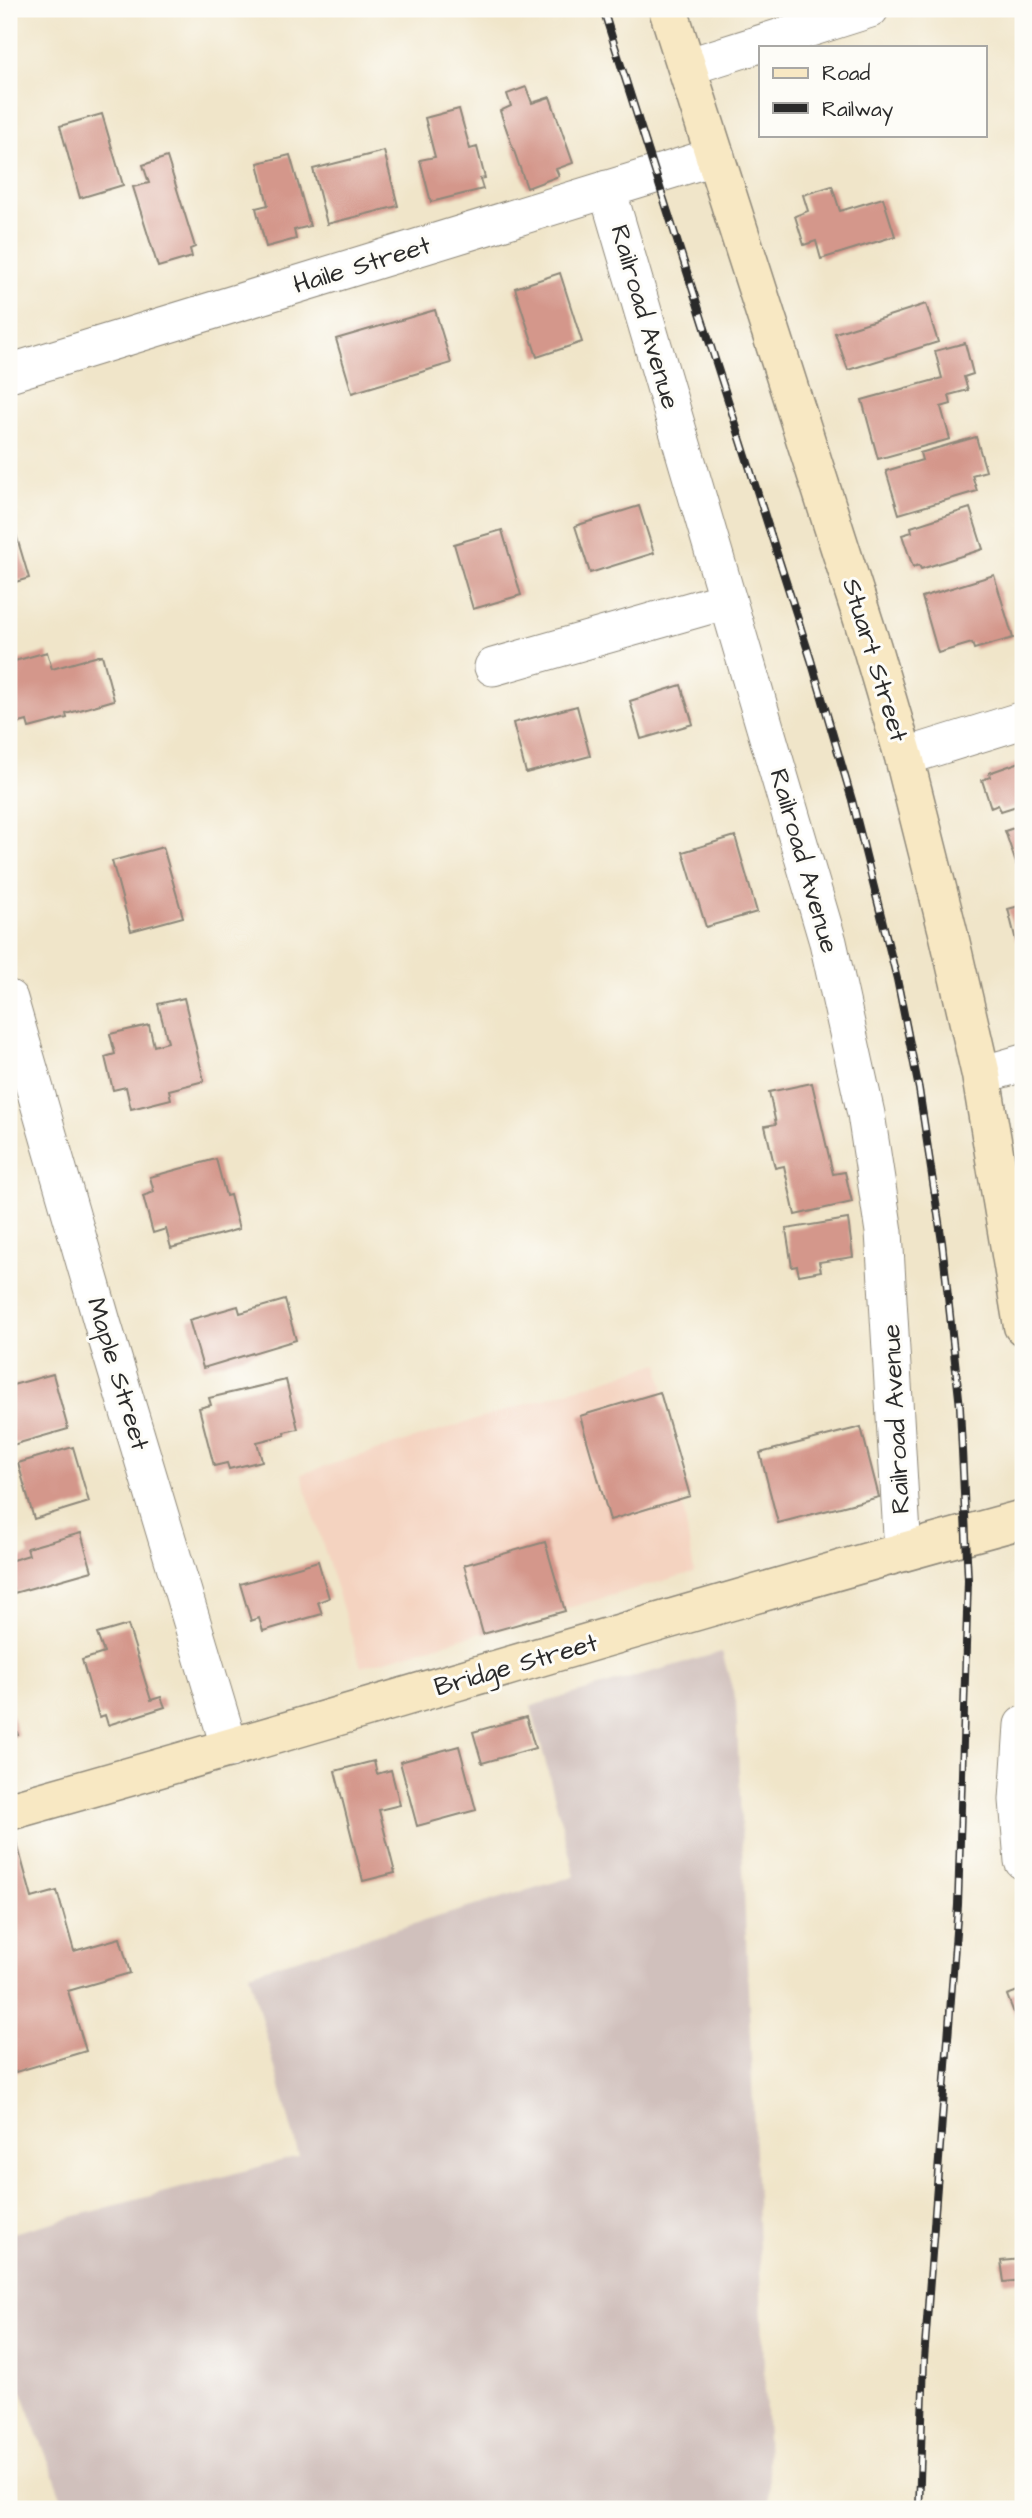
<svg xmlns="http://www.w3.org/2000/svg" width="1032" height="2518" font-family="'Architects Daughter',sans-serif">
<rect width="100%" height="100%" fill="#fdfcf7"/>
<filter id="ink" filterUnits="userSpaceOnUse"><feTurbulence type="fractalNoise" baseFrequency=".0143" numOctaves="2"/><feDisplacementMap in="SourceGraphic" scale="14" xChannelSelector="R" yChannelSelector="G"/><feConvolveMatrix kernelMatrix="1 2 1 2 8 2 1 2 1" color-interpolation-filters="sRGB"/></filter>
<filter id="wash" filterUnits="userSpaceOnUse"><feTurbulence type="fractalNoise" baseFrequency=".00686" numOctaves="4" result="noise"/><feDisplacementMap in="SourceGraphic" scale="28" xChannelSelector="R" yChannelSelector="G"/><feGaussianBlur stdDeviation="1.57" result="paint"/><feColorMatrix in="noise" values="0 0 0 0 0 0 0 0 0 0 0 0 0 0 0 0 0 1.4 0 .05"/><feComposite in="paint" operator="in"/></filter>
<g filter="url(#wash)">
<rect width="100%" height="100%" fill="#f0e5c9"/>
<path fill="#f4d3c0" d="M 659,1363 L 694,1572 L 361,1667 L 301,1474 Z"/>
<path fill="#d0c0bc" d="M 722,1652 L 736,1702 L 770,2509 L 67,2509 L 9,2359 L 9,2234 L 299,2156 L 249,1973 L 575,1876 L 531,1706 Z"/>
<g id="blocks">
<path fill="#d4978b" d="M 526,87 L 532,103 L 550,97 L 573,163 L 556,169 L 559,176 L 527,188 L 500,111 L 511,106 L 507,94 Z
M 459,109 L 470,149 L 477,147 L 485,178 L 480,179 L 483,189 L 431,202 L 420,160 L 435,157 L 425,118 Z
M 102,114 L 123,185 L 80,198 L 60,126 Z
M 384,151 L 398,206 L 327,224 L 313,169 Z
M 290,155 L 310,226 L 294,230 L 296,239 L 266,247 L 256,208 L 268,205 L 258,163 Z
M 167,157 L 195,247 L 190,249 L 192,257 L 158,267 L 133,187 L 149,183 L 143,165 Z
M 832,186 L 840,211 L 883,198 L 895,236 L 821,259 L 816,241 L 804,245 L 795,216 L 808,211 L 803,195 Z
M 560,273 L 582,342 L 537,357 L 515,288 Z
M 926,304 L 938,342 L 848,370 L 835,333 Z
M 435,310 L 451,363 L 352,393 L 336,339 Z
M 965,343 L 973,374 L 964,377 L 968,390 L 949,395 L 951,404 L 941,407 L 950,439 L 878,459 L 862,400 L 942,378 L 935,351 Z
M 976,437 L 986,471 L 972,475 L 977,491 L 899,514 L 886,471 L 922,460 L 920,453 Z
M 639,506 L 654,553 L 590,573 L 575,526 Z
M 970,508 L 983,549 L 921,569 L 919,565 L 913,567 L 902,535 L 912,532 L 911,527 Z
M 9,511 L 29,578 L 9,584 Z
M 502,530 L 521,595 L 473,609 L 454,544 Z
M 994,575 L 1013,638 L 974,649 L 972,643 L 938,653 L 922,597 Z
M 47,652 L 52,669 L 102,655 L 114,700 L 66,714 L 67,718 L 29,728 L 27,721 L 16,724 L 9,699 L 9,669 L 13,668 L 11,662 Z
M 681,685 L 693,724 L 641,739 L 630,701 Z
M 577,706 L 590,756 L 526,773 L 513,723 Z
M 1023,761 L 1023,804 L 1001,811 L 998,805 L 991,808 L 982,780 L 990,777 L 989,773 Z
M 1023,825 L 1023,867 L 1018,869 L 1005,831 Z
M 735,836 L 757,912 L 706,927 L 683,852 Z
M 163,847 L 183,917 L 131,931 L 112,861 Z
M 1023,905 L 1023,940 L 1016,941 L 1008,909 Z
M 184,998 L 204,1081 L 169,1090 L 171,1099 L 131,1109 L 126,1087 L 113,1090 L 105,1057 L 115,1054 L 110,1034 L 149,1025 L 154,1046 L 168,1042 L 158,1004 Z
M 812,1083 L 833,1174 L 845,1172 L 852,1202 L 795,1215 L 784,1166 L 775,1168 L 765,1126 L 776,1124 L 769,1092 Z
M 216,1159 L 226,1196 L 230,1195 L 239,1229 L 171,1248 L 166,1229 L 153,1233 L 143,1196 L 154,1192 L 150,1177 Z
M 848,1219 L 853,1257 L 819,1262 L 821,1271 L 799,1275 L 797,1266 L 792,1267 L 786,1229 Z
M 285,1300 L 296,1340 L 203,1368 L 189,1320 L 238,1306 L 240,1313 Z
M 53,1374 L 68,1429 L 9,1446 L 9,1386 Z
M 286,1380 L 298,1429 L 284,1432 L 285,1435 L 257,1442 L 262,1461 L 229,1469 L 227,1463 L 214,1466 L 199,1408 L 211,1405 L 209,1398 Z
M 660,1392 L 690,1496 L 610,1520 L 580,1416 Z
M 861,1427 L 879,1497 L 778,1523 L 760,1453 Z
M 73,1447 L 89,1502 L 34,1519 L 18,1463 Z
M 81,1533 L 92,1571 L 14,1593 L 9,1581 L 9,1561 L 29,1555 L 27,1548 Z
M 545,1542 L 565,1611 L 483,1634 L 464,1565 Z
M 318,1561 L 329,1598 L 318,1602 L 322,1614 L 263,1631 L 259,1618 L 251,1621 L 240,1584 Z
M 128,1625 L 151,1700 L 161,1697 L 165,1707 L 108,1725 L 105,1715 L 99,1717 L 82,1660 L 104,1653 L 97,1634 Z
M 9,1708 L 18,1735 L 9,1738 Z
M 526,1717 L 535,1748 L 482,1763 L 473,1732 Z
M 459,1746 L 476,1810 L 417,1826 L 400,1762 Z
M 374,1761 L 377,1774 L 391,1770 L 400,1805 L 379,1810 L 395,1873 L 363,1881 L 335,1771 Z
M 16,1840 L 32,1898 L 57,1891 L 74,1951 L 120,1938 L 130,1973 L 68,1991 L 86,2051 L 9,2074 L 9,1843 Z
M 1023,1989 L 1023,2036 L 1007,1995 Z
M 1021,2259 L 1023,2280 L 1004,2282 L 1001,2261 Z"/>
</g>
</g>
<g filter="url(#ink)">
<use href="#blocks" fill-opacity="0" stroke="#8e887a" stroke-width="2"/>
<g fill="none" stroke-linecap="round" stroke-linejoin="round">
<g stroke="#8e887a" stroke-width="39">
<path id="street" d="M 687,67 L 870,9
M 607,189 L 828,942 L 866,1114 L 884,1232 L 903,1552
M 9,373 L 716,156
M 493,667 L 728,600
M 904,757 L 1023,720
M 9,999 L 102,1322 L 230,1749
M 981,1075 L 1023,1063
M 1023,1725 L 1018,1800 L 1023,1861"/>
</g>
<g stroke="#8e887a" stroke-width="41">
<path id="secondary" d="M 668,9 L 872,648 L 904,757 L 949,936 L 981,1075 L 1023,1326
M 9,1811 C 348,1716 684,1611 1023,1519"/>
</g>
<use href="#street" stroke="#fff" stroke-width="37"/>
<use href="#secondary" stroke="#f8e8c3" stroke-width="38"/>
<g stroke="#2b2b2b" stroke-width="8">
<path id="rail" d="M 603,9 L 811,660 L 852,800 L 897,979 L 919,1089 L 942,1242 L 960,1407 L 968,1580 L 958,1905 L 924,2360 L 919,2509"/>
</g>
<use href="#rail" stroke="#fdfcf7" stroke-width="5" stroke-dasharray="16" stroke-linecap="butt"/>
</g>
</g>
<g text-anchor="middle" dominant-baseline="central" stroke-width="6" stroke-linejoin="round" paint-order="stroke">
<g font-size="26" fill="#2b2b2b" stroke="#fdfcf7">
<text transform="translate(362 265) rotate(-17)">Haile Street</text>
<text transform="translate(645 317) rotate(74)">Railroad Avenue</text>
<text transform="translate(875 660) rotate(73)">Stuart Street</text>
<text transform="translate(804 861) rotate(74)">Railroad Avenue</text>
<text transform="translate(118 1374) rotate(73)">Maple Street</text>
<text transform="translate(896 1419) rotate(-93)">Railroad Avenue</text>
<text transform="translate(516 1665) rotate(-16)">Bridge Street</text>
</g>
</g>
<rect width="1032" height="2518" fill="none" stroke="#fdfcf7" stroke-width="35"/>
<rect x="759" y="46" width="228" height="91" fill="#fdfcf7" stroke="#a9a8a5" stroke-width="2"/>
<rect x="773" y="68" width="35" height="10" fill="#f8e8c3" stroke="#a9a8a5" stroke-width="2"/>
<text x="822" y="80" font-size="21" fill="#2b2b2b">Road</text>
<rect x="773" y="103" width="35" height="10" fill="#2b2b2b" stroke="#a9a8a5" stroke-width="2"/>
<text x="822" y="116" font-size="21" fill="#2b2b2b">Railway</text>
</svg>
